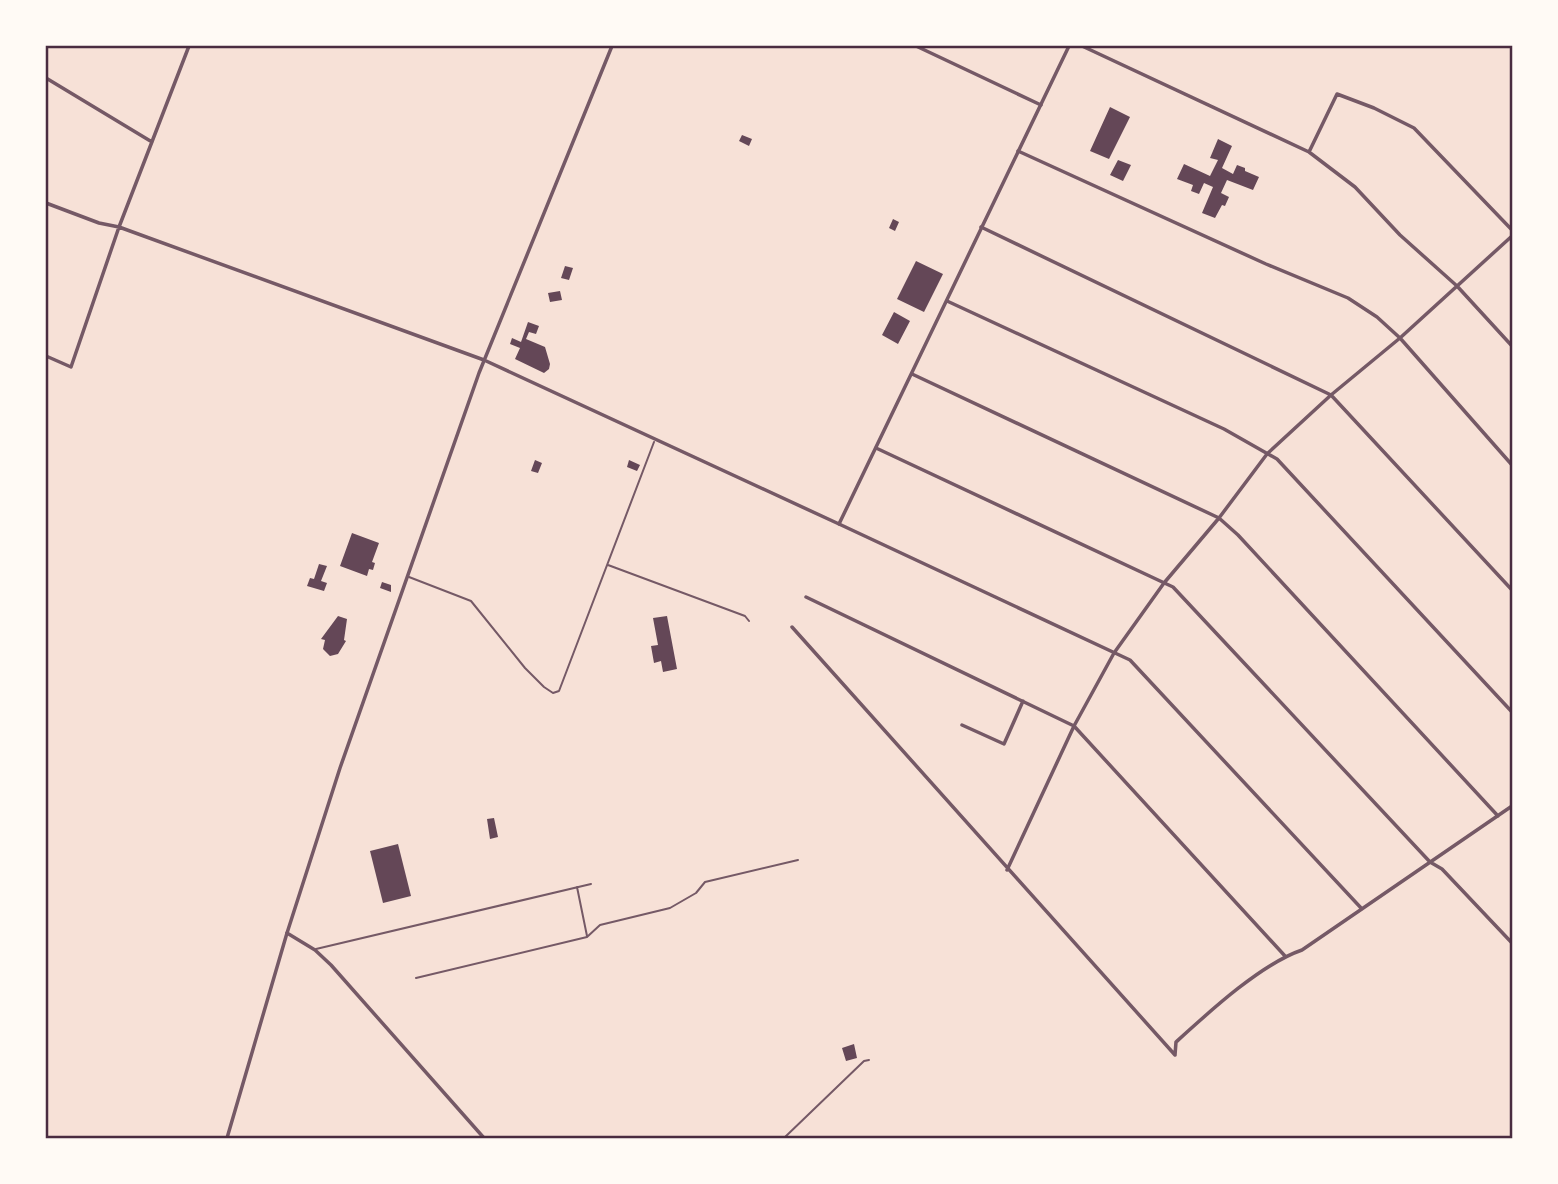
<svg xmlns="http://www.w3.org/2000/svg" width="1558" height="1184" font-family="'Golos Text',sans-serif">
<rect width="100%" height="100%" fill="#f7e1d7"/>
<path fill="#644757" d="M 1110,107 L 1130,117 L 1109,159 L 1090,151 Z
M 742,135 L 752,139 L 749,146 L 739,141 Z
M 1218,139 L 1232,146 L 1222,168 L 1233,174 L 1237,165 L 1245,168 L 1245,171 L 1259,177 L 1253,190 L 1227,180 L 1221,193 L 1229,197 L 1225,206 L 1222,205 L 1215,218 L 1202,213 L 1213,187 L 1204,183 L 1199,194 L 1191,191 L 1193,185 L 1177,179 L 1184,164 L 1210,176 L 1218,160 L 1210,158 Z
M 1118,160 L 1131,165 L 1123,181 L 1110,175 Z
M 893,219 L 899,222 L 895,231 L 889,228 Z
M 916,261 L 943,274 L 924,312 L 897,299 Z
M 565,266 L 573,268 L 569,280 L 561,278 Z
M 560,291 L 562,300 L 550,302 L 548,293 Z
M 894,312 L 910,321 L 898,344 L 882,335 Z
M 528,322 L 539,326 L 536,334 L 529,332 L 526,339 L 545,347 L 550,364 L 549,369 L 544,373 L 515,359 L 520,348 L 510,344 L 512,338 L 521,342 Z
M 535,460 L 542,463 L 538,473 L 531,471 Z
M 629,460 L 640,465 L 637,471 L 627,467 Z
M 352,533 L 379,543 L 372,562 L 375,563 L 373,570 L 369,569 L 367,576 L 340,566 Z
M 319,564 L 327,566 L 321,581 L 327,583 L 324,591 L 307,586 L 310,578 L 314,579 Z
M 382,582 L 391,585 L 391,592 L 380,588 Z
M 338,616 L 347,619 L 344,640 L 346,641 L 338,654 L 330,656 L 323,649 L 325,640 L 321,639 Z
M 667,616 L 677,669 L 663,672 L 661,661 L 654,663 L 651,646 L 658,645 L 653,618 Z
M 494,818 L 498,837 L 490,839 L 487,819 Z
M 398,844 L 411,896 L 383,903 L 370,851 Z
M 854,1044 L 857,1058 L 846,1061 L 842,1048 Z"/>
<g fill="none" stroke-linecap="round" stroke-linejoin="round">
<path stroke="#755966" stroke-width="2" d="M 608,565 L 745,616 L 749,621
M 409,577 L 471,601 L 525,668 L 544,687 L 553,693 L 559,691 L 654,442
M 577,887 L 587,936
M 316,949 L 591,884
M 416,978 L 587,937 L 600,925 L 670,908 L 696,893 L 705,882 L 798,860
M 784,1138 L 864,1061 L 869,1060"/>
<path stroke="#755966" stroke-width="3.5" d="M 916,46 L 1041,105
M 1082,46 L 1309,152 L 1355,187 L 1400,235 L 1457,286 L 1512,346
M 46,78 L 152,142
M 1018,151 L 1266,264 L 1348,298 L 1377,317 L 1400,338 L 1512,465
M 1309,152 L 1337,94 L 1374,108 L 1414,128 L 1512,230
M 46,203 L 99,223 L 119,227 L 484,360
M 981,227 L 1331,395 L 1512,590
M 947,301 L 1224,429 L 1277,459 L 1512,712
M 46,356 L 71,367 L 119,227 L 189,46
M 912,374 L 1219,518 L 1238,535 L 1498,816
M 876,448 L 1173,587 L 1430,862 L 1442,869 L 1512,943
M 839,524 L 1130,660 L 1362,909
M 806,597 L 1074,726 L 1285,956
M 792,627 L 1175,1055
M 962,725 L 1004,744 L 1023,701
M 1007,870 L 1074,726 L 1114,653 L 1164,583 L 1219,518 L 1267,454 L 1331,395 L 1400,338 L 1512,236
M 287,933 L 315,950 L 331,965 L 484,1138
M 1175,1055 L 1176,1042 C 1209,1012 1261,964 1302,950 L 1512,806"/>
<path stroke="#755966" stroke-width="3.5" d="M 484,360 L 839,524 L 1069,46
M 227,1138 L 287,933 L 340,768 L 479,373 L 612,46"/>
</g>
<rect width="1558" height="1184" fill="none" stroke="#fffaf5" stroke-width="94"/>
<rect x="47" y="47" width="1464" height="1090" fill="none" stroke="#4a2c40" stroke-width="2.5"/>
</svg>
